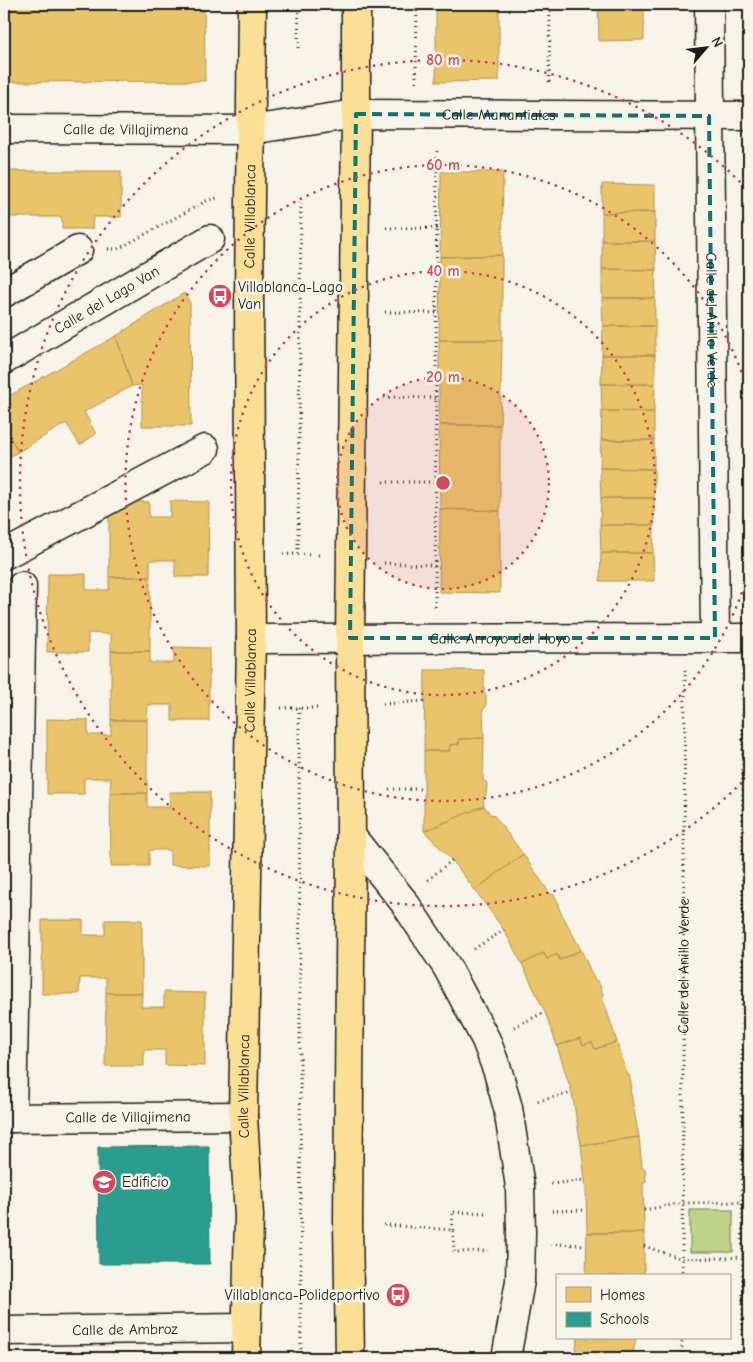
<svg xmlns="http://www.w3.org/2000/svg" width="753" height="1362" font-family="'Comic Neue',sans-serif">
<rect width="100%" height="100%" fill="#f7f3e8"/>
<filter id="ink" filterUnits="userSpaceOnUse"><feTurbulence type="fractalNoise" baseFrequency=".02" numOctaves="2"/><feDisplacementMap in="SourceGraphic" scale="10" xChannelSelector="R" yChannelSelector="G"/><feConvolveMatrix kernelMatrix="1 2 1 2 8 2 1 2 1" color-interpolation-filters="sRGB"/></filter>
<g filter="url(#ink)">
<path fill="#c0d489" stroke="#6e7852" d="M 690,1210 L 733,1210 L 733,1252 L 690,1252 Z"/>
<path fill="#e9c46a" stroke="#ac9253" d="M 4,4 L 204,4 L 205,81 L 4,82 Z
M 436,4 L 499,4 L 499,81 L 436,82 Z
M 598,4 L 644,4 L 644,40 L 599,41 Z
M 4,171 L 121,171 L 121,217 L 93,217 L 92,229 L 62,229 L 62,217 L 8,217 L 8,229 L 4,229 Z
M 441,172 L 503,172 L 502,255 L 440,257 Z
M 602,184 L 655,185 L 655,212 L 602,213 Z
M 655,212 L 655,241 L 602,241 L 602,213 Z
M 602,241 L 655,241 L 656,270 L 602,269 Z
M 502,255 L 502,340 L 439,340 L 440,257 Z
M 602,269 L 656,270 L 655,298 L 602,298 Z
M 184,293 L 190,303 L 191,426 L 142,426 L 142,385 L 132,386 L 116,336 Z
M 602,298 L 655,298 L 655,326 L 603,326 Z
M 603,326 L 655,326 L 655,355 L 602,355 Z
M 116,336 L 132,386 L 84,412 L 96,434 L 80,445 L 66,423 L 18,452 L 4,426 L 4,399 Z
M 439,340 L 502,340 L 500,425 L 439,425 Z
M 602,355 L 655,355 L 655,384 L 601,384 Z
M 601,384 L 655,384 L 654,412 L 602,411 Z
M 602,411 L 654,412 L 654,440 L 601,440 Z
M 439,425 L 500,425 L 500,511 L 440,509 Z
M 4,426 L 18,452 L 4,460 Z
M 601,440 L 654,440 L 654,469 L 600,468 Z
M 600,468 L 654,469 L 654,498 L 601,498 Z
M 601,498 L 654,498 L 654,525 L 600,525 Z
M 109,501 L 149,502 L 149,517 L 170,517 L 170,501 L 209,502 L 208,577 L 175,577 L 175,560 L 150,560 L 150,577 L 109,577 Z
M 440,509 L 500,511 L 500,593 L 439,592 Z
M 600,525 L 654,525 L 653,553 L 601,553 Z
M 601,553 L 653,553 L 654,581 L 600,581 Z
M 48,574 L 86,574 L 86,590 L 109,590 L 109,577 L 150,577 L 150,651 L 111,651 L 111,634 L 88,633 L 88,652 L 47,652 Z
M 174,647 L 209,648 L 209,721 L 172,721 L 172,705 L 148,705 L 147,720 L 111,720 L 111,651 L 150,651 L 150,663 L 174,663 Z
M 425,670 L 484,670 L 484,693 L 486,695 L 486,707 L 483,709 L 484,738 L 459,739 L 459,744 L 450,745 L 449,751 L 424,751 Z
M 47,719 L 88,720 L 88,735 L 111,735 L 111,720 L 147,720 L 147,793 L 110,793 L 111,778 L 84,778 L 84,794 L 47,794 Z
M 484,738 L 483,780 L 487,783 L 486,795 L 483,797 L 484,806 L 424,831 L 424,751 L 449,751 L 450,745 L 459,744 L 459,739 Z
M 169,792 L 210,792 L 210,866 L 170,865 L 170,850 L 149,850 L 149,866 L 111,866 L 110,793 L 147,793 L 147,807 L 170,807 Z
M 484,806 L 491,815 L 493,814 L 523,854 L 475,890 L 452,860 L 424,831 Z
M 523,854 L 550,894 L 554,895 L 559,904 L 558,907 L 581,950 L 560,960 L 557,954 L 547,959 L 544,953 L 522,964 L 504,930 L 475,890 Z
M 42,920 L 83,920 L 83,935 L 105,935 L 105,920 L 142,920 L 142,993 L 106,993 L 106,978 L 80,978 L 79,994 L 42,994 Z
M 581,950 L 595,981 L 598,981 L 603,994 L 602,996 L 617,1042 L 595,1049 L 592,1042 L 583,1045 L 580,1038 L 557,1046 L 545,1012 L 522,964 L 544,953 L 547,959 L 557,954 L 560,960 Z
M 164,992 L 205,993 L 205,1066 L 165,1065 L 165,1050 L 144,1050 L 144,1066 L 105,1066 L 106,993 L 142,993 L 141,1007 L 164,1007 Z
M 580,1038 L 583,1045 L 592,1042 L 595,1049 L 617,1042 L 627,1074 L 629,1075 L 632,1088 L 630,1089 L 639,1137 L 581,1145 L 572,1093 L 557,1046 Z
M 639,1137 L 642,1168 L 645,1169 L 646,1182 L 643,1184 L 644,1233 L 587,1233 L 586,1189 L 581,1145 Z
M 587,1233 L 644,1233 L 644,1276 L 586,1276 Z
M 578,1338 L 636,1338 L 632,1358 L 574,1358 Z"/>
<path fill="#2a9d8f" stroke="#26766c" d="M 209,1146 L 210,1264 L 99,1264 L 98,1147 Z"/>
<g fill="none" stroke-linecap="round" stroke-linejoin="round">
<g stroke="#1c1c1c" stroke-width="31">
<g id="minor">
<path id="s2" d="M 709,4 L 715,638"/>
<path id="s3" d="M 4,129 L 250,130 L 356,114 L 749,116"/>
<path d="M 4,293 L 78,250"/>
<path id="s4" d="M 4,360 L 210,239"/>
<path d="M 4,555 L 205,449"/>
<path id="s5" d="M 251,639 L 749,638"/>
<path d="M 351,836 L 404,902 L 447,967 L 486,1040 L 498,1072 L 508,1108 L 520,1187 L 521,1233 L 520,1281 L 506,1358"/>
<path id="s6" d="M 4,1118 L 243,1116"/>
<path d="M 12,1118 L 22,586"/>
<path id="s7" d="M 4,1331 L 246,1328"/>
</g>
</g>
<g stroke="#1c1c1c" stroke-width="31">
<g id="major">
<path id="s8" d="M 246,1358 L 249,1216 L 243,1116 L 251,639 L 249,297 L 252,4"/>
<path d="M 350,1358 L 348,1222 L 351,836 L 350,638 L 356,114 L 356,4"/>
</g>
</g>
<g stroke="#1c1c1c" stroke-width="3" stroke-dasharray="1 4" stroke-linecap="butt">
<path d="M 298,48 L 299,4"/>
<path d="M 416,82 L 417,4"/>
<path d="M 549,82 L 550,4"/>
<path d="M 386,228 L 441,228"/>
<path d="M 108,249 L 118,249 L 208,200 L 217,198"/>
<path d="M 385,312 L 439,313"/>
<path d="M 384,397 L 439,398"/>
<path d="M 383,482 L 440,482"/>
<path d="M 283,554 L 319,555"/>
<path d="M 298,554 L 301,202"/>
<path d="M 384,563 L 430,565 L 439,568"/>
<path d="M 435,607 L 437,149"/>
<path d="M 743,669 L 742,1151 L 743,1358"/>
<path d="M 383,704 L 425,701"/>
<path d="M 281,708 L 320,708"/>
<path d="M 299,708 L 301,1358"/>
<path d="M 389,789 L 424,789"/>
<path d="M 428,880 L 452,860"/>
<path d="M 474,949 L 504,930"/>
<path d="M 514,1027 L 545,1012"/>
<path d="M 538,1101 L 572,1093"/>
<path d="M 742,1151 L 749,1151"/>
<path d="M 551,1184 L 585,1180"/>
<path d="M 644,1210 L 682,1203 L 749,1202"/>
<path d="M 552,1211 L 587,1210"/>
<path d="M 384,1225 L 453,1230 L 454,1252 L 488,1251"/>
<path d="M 453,1230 L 452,1212 L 488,1213"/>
<path d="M 551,1244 L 586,1245"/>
<path d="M 644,1246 L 682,1259 L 749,1257"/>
<path id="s1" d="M 682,1276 L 685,670"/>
<path d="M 682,1358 L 682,1338"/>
</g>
<use href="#minor" stroke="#f7f3e8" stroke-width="28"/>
<use href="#major" stroke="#fbdf96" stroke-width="28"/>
</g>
</g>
<path fill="none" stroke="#0f766e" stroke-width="4" stroke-dasharray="10 6" stroke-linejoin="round" d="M 356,114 L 709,116 L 715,638 L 350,638 Z"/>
<circle cx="443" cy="483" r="106" fill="#d1495b" fill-opacity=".12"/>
<g fill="none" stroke="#d1495b" stroke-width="2.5" stroke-dasharray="2.5 5">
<circle cx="443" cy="483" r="106"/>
<circle cx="443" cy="483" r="212"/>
<path d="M749 571A318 318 0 1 1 749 395"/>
<path d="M747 777A423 423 0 1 1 747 189"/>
</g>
<defs>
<g id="bus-disc" transform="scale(1.25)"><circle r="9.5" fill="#d1495b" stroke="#f7f3e8"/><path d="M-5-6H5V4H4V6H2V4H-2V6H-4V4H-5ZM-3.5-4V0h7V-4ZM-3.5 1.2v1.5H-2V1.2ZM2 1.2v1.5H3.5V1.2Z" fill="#fff"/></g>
<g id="school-disc" transform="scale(1.25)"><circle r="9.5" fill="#d1495b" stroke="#f7f3e8"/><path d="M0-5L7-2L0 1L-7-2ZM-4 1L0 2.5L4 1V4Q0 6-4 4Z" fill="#fff"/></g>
</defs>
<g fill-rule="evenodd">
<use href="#bus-disc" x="220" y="296"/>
<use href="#school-disc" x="104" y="1182"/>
<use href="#bus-disc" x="398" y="1295"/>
</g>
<g text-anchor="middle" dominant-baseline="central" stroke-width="5" stroke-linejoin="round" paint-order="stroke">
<g font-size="15" fill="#1c1c1c" stroke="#f7f3e8">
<text stroke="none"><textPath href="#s3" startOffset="496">Calle Manantiales</textPath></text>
<text stroke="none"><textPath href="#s3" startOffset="122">Calle de Villajimena</textPath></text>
<text stroke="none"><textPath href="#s8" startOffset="1142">Calle Villablanca</textPath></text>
<text stroke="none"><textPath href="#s4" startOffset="119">Calle del Lago Van</textPath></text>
<text stroke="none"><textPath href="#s2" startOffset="316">Calle del Anillo Verde</textPath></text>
<text stroke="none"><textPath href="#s5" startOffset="249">Calle Arroyo del Hoyo</textPath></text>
<text stroke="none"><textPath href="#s8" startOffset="678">Calle Villablanca</textPath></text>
<text stroke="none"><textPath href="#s1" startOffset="310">Calle del Anillo Verde</textPath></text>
<text stroke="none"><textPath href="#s8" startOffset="272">Calle Villablanca</textPath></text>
<text stroke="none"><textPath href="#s6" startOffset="124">Calle de Villajimena</textPath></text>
<text stroke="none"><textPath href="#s7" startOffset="121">Calle de Ambroz</textPath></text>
</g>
<g font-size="15" fill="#1c1c1c" stroke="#f7f3e8" text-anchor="start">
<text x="238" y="287">Villablanca-Lago<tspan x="238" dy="17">Van</tspan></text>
<text x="122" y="1182">Edificio</text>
<text x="380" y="1295" text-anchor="end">Villablanca-Polideportivo</text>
</g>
</g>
<circle cx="443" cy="483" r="8" fill="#d1495b" stroke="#f7f3e8" stroke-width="2.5"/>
<g font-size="15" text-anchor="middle" font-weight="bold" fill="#d1495b" stroke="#f7f3e8" stroke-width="5" stroke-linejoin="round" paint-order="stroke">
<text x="443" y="65">80 m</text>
<text x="443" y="170">60 m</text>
<text x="443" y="276">40 m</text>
<text x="443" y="382">20 m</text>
</g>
<rect width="753" height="1362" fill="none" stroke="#f7f3e8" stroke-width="20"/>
<rect x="10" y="10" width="733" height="1342" fill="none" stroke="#1c1c1c" stroke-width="2" filter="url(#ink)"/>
<rect x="556" y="1274" width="175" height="65" fill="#f7f3e8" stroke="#9f9d96"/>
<rect x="566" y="1287" width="25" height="15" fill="#e9c46a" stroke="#9f9d96"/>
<text x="600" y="1300" font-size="15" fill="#1c1c1c">Homes</text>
<rect x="566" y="1312" width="25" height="15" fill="#2a9d8f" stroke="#9f9d96"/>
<text x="600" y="1324" font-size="15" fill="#1c1c1c">Schools</text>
<g transform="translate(706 48) rotate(62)" stroke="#f7f3e8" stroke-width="4" paint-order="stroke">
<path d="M0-4L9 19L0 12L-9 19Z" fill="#1c1c1c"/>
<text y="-8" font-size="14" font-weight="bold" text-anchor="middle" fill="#1c1c1c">N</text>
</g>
</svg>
